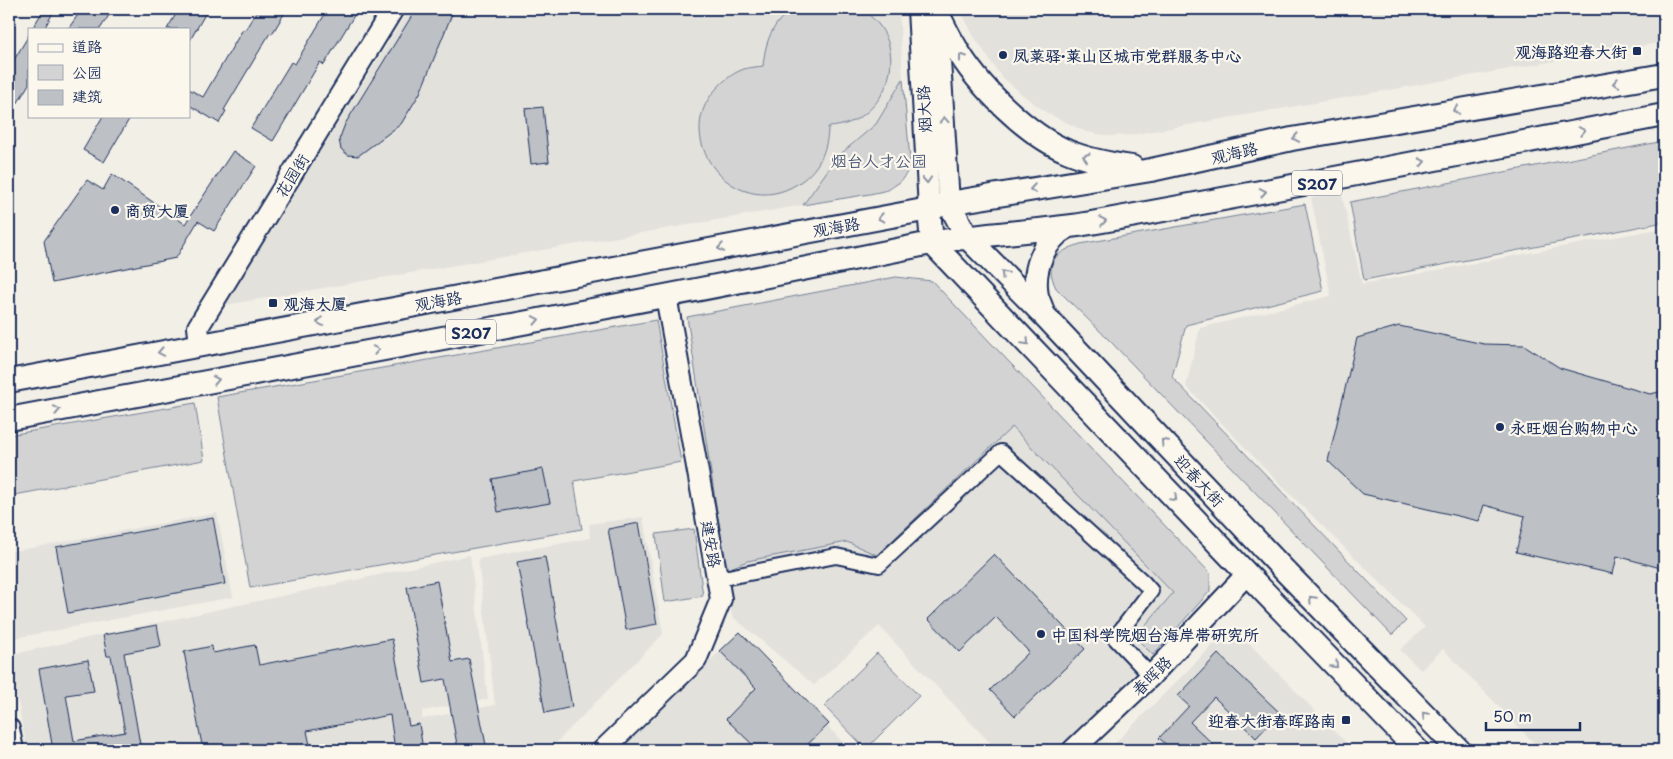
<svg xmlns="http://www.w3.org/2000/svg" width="1673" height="759" font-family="'Playpen Sans','LXGW WenKai TC',sans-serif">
<rect width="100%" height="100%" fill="#f2efe6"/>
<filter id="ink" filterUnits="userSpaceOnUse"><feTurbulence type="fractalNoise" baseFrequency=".02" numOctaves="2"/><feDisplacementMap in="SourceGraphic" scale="10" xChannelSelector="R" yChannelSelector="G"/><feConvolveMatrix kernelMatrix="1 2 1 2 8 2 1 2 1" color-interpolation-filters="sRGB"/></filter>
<g filter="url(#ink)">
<path fill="#e2e1dc" d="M 409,9 L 899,9 L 903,79 L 876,124 L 837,157 L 803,205 L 225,305 Z
M 960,9 L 1664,9 L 1664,42 L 1130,135 L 1110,136 L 1086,132 L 1049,114 L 1024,96 L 1000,75 L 973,35 Z
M 1341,191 L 1362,284 L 1664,228 L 1664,741 L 1657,750 L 1541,750 L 1443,649 L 1421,670 L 1400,650 L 1425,627 L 1276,480 L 1186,386 L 1200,328 L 1331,296 L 1311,198 Z
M 896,277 L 932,281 L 1210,573 L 1210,591 L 1153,655 L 1056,750 L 997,750 L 879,626 L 814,685 L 732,616 L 687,317 Z
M 217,513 L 233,597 L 10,639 L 9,552 Z
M 643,517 L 663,634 L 549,750 L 27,750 L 9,655 L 470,555 L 488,699 L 422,711 L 422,719 L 495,705 L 478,559 L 590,538 L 589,524 Z
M 1232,631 L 1241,635 L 1353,750 L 1108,750 L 1225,633 Z
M 739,633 L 850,750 L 617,750 Z"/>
<path fill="#d2d3d2" stroke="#768198" d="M 794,9 L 860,9 C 916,40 890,125 828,127 C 828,148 820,167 803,180 C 740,228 667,142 716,89 C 724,80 733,73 744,69 C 750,67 757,67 763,66 C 765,43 772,21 794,9 Z
M 903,79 L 910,160 L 906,174 L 900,182 L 888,190 L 870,194 L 803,205 L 837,157 L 876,124 Z
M 1664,141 L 1664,222 L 1364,280 L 1350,202 Z
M 1305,204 L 1323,291 L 1186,325 L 1172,377 L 1406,621 L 1392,635 L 1111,342 L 1056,288 C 1043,261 1057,252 1080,244 Z
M 896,277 L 932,281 L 1210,573 L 1210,591 L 1153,655 L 1135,637 L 1173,593 L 1012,427 L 877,555 L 847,542 L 747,561 L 726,570 L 687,317 Z
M 656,320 L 681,462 L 574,481 L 582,529 L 250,588 L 217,397 Z
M 195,403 L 204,460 L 9,496 L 9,435 Z
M 694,529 L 703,596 L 665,602 L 656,534 Z
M 877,653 L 919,696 L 866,749 L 824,706 Z"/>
<path fill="#bdc0c4" stroke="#1b2f5e" d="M 44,9 L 55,9 L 44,29 L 32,29 Z
M 82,9 L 113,9 L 100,29 L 68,29 Z
M 179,9 L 208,9 L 189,42 L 189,29 L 167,29 Z
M 258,9 L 287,9 L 272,34 L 270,33 L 224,110 L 226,111 L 219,123 L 189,105 L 189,89 L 203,97 L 243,29 L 245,30 Z
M 328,9 L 358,9 L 324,65 L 320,62 L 273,141 L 251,128 L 291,62 L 295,64 Z
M 416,9 L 454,9 L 420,93 L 401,124 L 358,156 L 348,155 L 341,149 L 339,140 L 345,124 Z
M 29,35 L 29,84 L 17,104 L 9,99 L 9,68 Z
M 543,107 L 549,162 L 531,164 L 525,109 Z
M 103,116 L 131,116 L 104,162 L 83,150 Z
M 233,151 L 256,166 L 214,231 L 198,221 L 176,258 L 52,283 L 44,241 L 87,180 L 103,190 L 112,174 L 185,224 Z
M 1399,326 L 1484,344 L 1524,345 L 1560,368 L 1650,394 L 1664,391 L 1664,569 L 1617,556 L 1613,574 L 1516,552 L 1525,516 L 1484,505 L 1479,521 L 1363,494 L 1328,461 L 1357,338 Z
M 543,469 L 550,503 L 498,512 L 492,479 Z
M 213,518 L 225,584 L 68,613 L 56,547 Z
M 639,523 L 657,624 L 626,630 L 608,529 Z
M 994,554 L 1085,649 L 1015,716 L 990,690 L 1029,652 L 996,617 L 960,652 L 928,619 Z
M 545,557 L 572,707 L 545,713 L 517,562 Z
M 437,581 L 452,662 L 469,659 L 487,750 L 458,750 L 445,679 L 424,683 L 407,587 Z
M 157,625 L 161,646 L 124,653 L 141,750 L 53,750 L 39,669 L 88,660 L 94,691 L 66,695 L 74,741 L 125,732 L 111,656 L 107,656 L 103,635 Z
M 740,632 L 829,724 L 807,745 L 812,750 L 758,750 L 726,719 L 756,688 L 720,651 Z
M 392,639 L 409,726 L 419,724 L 423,750 L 395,750 L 390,715 L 307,731 L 311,750 L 203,750 L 184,652 L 212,646 L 213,653 L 255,645 L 259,665 Z
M 1218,654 L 1280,713 L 1256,738 L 1214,697 L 1190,722 L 1219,750 L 1172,750 L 1159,738 L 1189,706 L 1178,696 Z"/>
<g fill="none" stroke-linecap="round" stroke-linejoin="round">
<g stroke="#1b2f5e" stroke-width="11">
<path id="lane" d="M 1341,10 L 1346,9"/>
</g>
<g stroke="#1b2f5e" stroke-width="18">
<path id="street" d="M 718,579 L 836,556 L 879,565 L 1001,452 L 1144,583 L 1151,591 L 1115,638 L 1151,676"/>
</g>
<g stroke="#1b2f5e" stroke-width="24">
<path id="secondary" d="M 918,9 L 929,209
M 937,13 L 949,203
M 200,344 L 198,327 L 393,9
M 9,729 L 13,750
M 603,750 L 696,660 L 721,599 L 666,296
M 1073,750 L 1151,676 L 1247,574"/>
</g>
<g stroke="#1b2f5e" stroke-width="26">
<path id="primary" d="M 937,12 C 943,23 948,35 955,46 C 976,84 1028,136 1069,152 C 1089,160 1111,164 1132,167
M 949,203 L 967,237 L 1044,315 L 1285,571 L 1459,750
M 929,209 L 932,243 L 1247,574 L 1417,750
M 1044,315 C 1042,308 1039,302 1037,296 C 1032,269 1044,240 1067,227
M 9,381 L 929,209 L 949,203 L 1151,170 L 1292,139 L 1664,75
M 9,419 C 316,361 625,306 931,243 C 984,233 1038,232 1091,223 C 1282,189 1473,152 1664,115"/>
</g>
<use href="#lane" stroke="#fbf7ec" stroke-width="7"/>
<use href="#street" stroke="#fbf7ec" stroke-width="14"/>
<use href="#secondary" stroke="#fbf7ec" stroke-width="20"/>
<use href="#primary" stroke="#fbf7ec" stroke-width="22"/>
</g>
<defs><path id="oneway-chevron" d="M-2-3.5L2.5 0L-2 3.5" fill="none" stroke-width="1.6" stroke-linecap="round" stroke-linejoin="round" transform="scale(1.25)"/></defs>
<g stroke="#8b93a5">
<use href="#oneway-chevron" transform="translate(962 57) rotate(-126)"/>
<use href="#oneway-chevron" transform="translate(1616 83) rotate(170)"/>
<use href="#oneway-chevron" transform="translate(1456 110) rotate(170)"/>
<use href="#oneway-chevron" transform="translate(944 120) rotate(-94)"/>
<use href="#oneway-chevron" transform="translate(1582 131) rotate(-11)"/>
<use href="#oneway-chevron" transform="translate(1296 138) rotate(169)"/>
<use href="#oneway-chevron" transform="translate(1086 157) rotate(-163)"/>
<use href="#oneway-chevron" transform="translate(1422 162) rotate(-11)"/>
<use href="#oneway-chevron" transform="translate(927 180) rotate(87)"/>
<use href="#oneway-chevron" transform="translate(1033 189) rotate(171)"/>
<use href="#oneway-chevron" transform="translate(1263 192) rotate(-10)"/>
<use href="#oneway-chevron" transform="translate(881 218) rotate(170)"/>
<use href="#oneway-chevron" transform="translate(1103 221) rotate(-10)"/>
<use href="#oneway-chevron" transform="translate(721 248) rotate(170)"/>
<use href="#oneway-chevron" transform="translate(1004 274) rotate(-135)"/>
<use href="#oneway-chevron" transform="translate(536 320) rotate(-11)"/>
<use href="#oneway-chevron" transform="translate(320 322) rotate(170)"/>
<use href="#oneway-chevron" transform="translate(1026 342) rotate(46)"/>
<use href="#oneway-chevron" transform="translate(376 350) rotate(-11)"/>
<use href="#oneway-chevron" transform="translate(161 352) rotate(169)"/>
<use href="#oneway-chevron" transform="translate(216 380) rotate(-11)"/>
<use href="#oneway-chevron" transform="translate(57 410) rotate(-11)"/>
<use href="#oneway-chevron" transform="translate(1164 442) rotate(-133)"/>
<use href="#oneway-chevron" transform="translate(1174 498) rotate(46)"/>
<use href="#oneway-chevron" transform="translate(1312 599) rotate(-134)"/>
<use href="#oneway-chevron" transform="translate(1335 665) rotate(46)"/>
<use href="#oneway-chevron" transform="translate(1425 715) rotate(-134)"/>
</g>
</g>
<g fill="#1b2f5e" stroke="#fbf7ec" stroke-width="2">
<rect x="1632" y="46" width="10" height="10" rx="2.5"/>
<circle cx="1003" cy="55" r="5"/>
<circle cx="115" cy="210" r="5"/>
<rect x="268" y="298" width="10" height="10" rx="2.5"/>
<circle cx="1500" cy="427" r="5"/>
<circle cx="1041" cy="634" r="5"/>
<rect x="1341" y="715" width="10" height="10" rx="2.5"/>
</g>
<g text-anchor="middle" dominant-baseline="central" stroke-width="4.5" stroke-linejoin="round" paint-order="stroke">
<g fill="#fbf7ec" stroke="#5e6b89" stroke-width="1">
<rect x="1292" y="170.5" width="50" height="25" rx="4"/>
<rect x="446" y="319.5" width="50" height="25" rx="4"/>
</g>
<g font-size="15" font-weight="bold" fill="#1b2f5e">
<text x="1317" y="183">S207</text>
<text x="471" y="332">S207</text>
</g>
<g font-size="16" font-weight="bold" fill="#1b2f5e" stroke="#fbf7ec" text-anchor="start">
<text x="1627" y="51" text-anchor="end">观海路迎春大街</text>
<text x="1013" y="55">凤莱驿·莱山区城市党群服务中心</text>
<text x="125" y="210">商贸大厦</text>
<text x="283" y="303">观海大厦</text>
<text x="1510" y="427">永旺烟台购物中心</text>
<text x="1051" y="634">中国科学院烟台海岸带研究所</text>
<text x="1336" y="720" text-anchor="end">迎春大街春晖路南</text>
</g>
<g font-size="16" fill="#1b2f5e" stroke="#fbf7ec">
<text transform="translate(923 109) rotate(-93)">烟大路</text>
<text transform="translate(1234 152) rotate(-13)">观海路</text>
<text transform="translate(291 175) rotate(-58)">花园街</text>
<text transform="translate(836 226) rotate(-10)">观海路</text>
<text transform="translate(438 300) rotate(-10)">观海路</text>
<text transform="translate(1200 480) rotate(47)">迎春大街</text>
<text transform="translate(712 544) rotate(80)">建安路</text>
<text transform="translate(1151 675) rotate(-45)">春晖路</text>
</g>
<g font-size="16" fill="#49587b" stroke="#fbf7ec">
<text x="879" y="160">烟台人才公园</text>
</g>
</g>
<rect width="1673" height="759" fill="none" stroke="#fbf7ec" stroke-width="30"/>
<rect x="15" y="15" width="1643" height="729" fill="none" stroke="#1b2f5e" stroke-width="2" filter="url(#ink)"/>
<rect x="28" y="28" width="162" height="90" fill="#fbf7ec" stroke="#a1a7b3"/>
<rect x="38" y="44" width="25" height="8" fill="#fbf7ec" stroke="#a1a7b3"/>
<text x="72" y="52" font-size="15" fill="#1b2f5e">道路</text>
<rect x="38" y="65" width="25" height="15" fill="#d2d3d2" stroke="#a1a7b3"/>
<text x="72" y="78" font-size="15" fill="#1b2f5e">公园</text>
<rect x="38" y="90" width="25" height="15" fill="#bdc0c4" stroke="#a1a7b3"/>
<text x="72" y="102" font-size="15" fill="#1b2f5e">建筑</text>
<path d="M1486 722v8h94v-8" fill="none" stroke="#1b2f5e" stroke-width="2.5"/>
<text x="1493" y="722" font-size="15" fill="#1b2f5e" stroke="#fbf7ec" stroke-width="4" paint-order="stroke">50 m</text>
</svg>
